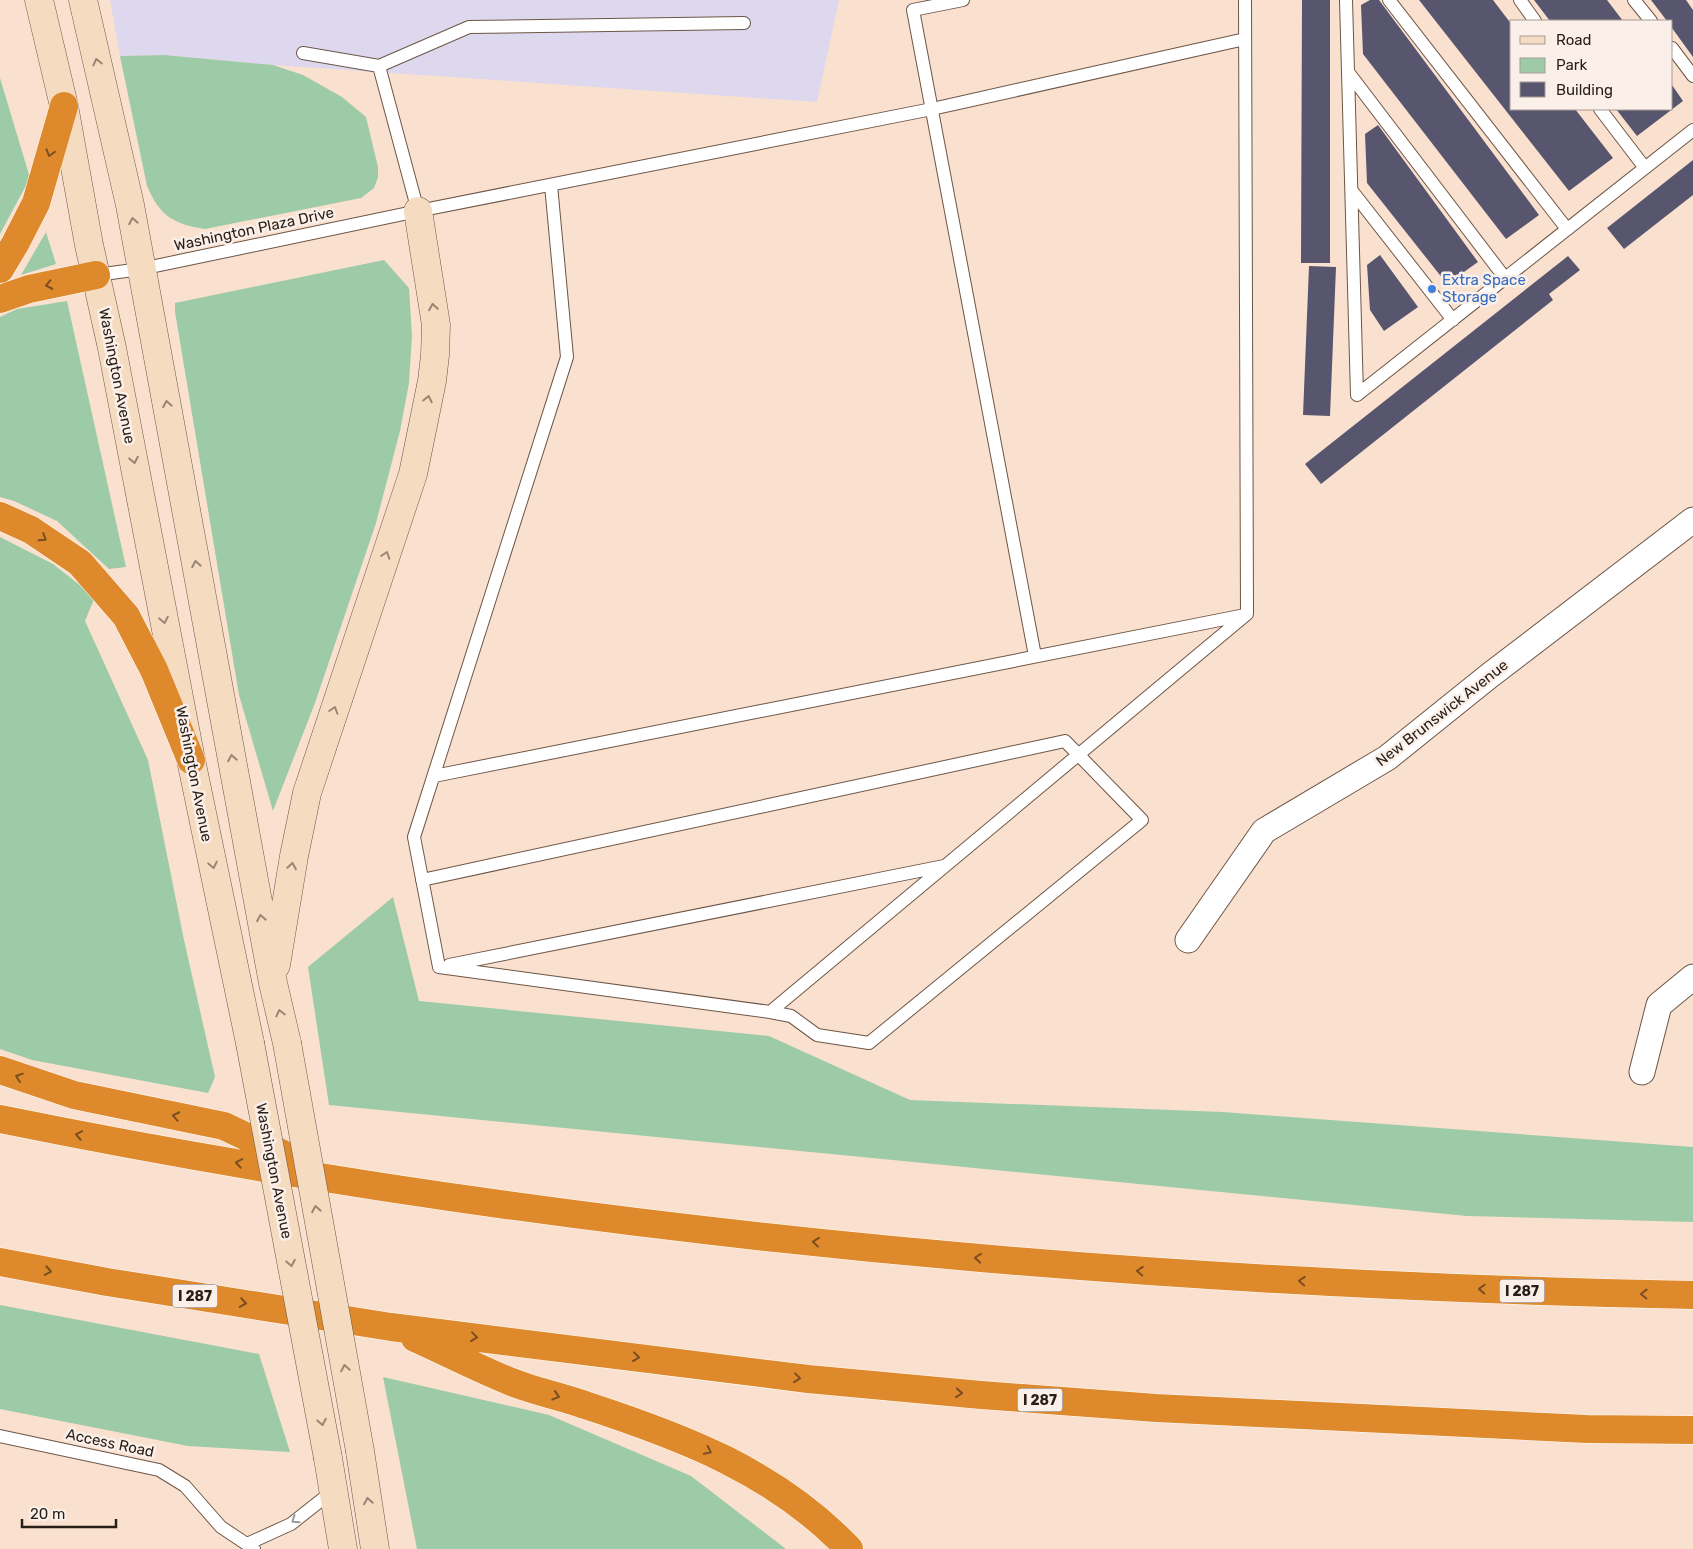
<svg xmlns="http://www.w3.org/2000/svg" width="1693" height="1549" font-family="Rubik,sans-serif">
<rect width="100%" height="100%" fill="#fae0ce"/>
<path fill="#ddd8ee" d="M 110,0 L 839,0 L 817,102 L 273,65 L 164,55 L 120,56 Z"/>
<path fill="#9dcba8" d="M 164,55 L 273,65 L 303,75 L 342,97 L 366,117 L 378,167 L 378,177 L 374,188 L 361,198 L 205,229 C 173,224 160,216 147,186 L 120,56 Z
M 0,78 L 30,178 L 0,234 Z
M 46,232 L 56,264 L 21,275 Z
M 384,260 L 409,288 L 412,336 L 409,383 L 400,431 L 376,523 L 315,703 L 273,811 L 239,695 L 175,312 L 175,303 Z
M 67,301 L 126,567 L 109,569 L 57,521 L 14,501 L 0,497 L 0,317 L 17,309 Z
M 0,537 L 53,564 L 95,597 L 85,621 L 148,760 L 184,940 L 215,1077 L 208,1093 L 32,1060 L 0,1049 Z
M 393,897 L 419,1001 L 769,1036 L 910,1100 L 1223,1112 L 1693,1147 L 1693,1222 L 1467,1216 L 329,1105 L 308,967 Z
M 0,1305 L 259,1354 L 290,1452 L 188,1446 L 0,1409 Z
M 383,1377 L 549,1415 L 691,1476 L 786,1549 L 417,1549 Z"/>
<path fill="#58566e" d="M 1302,0 L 1330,0 L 1330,263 L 1301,263 Z
M 1370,0 L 1379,0 L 1539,215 L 1506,239 L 1363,54 L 1361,5 Z
M 1419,0 L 1493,0 L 1512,25 L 1512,109 L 1575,109 L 1613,158 L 1569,191 Z
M 1534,0 L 1607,0 L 1623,21 L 1550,21 Z
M 1651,0 L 1686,0 L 1693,10 L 1693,57 L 1672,28 L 1672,21 L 1667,21 Z
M 1672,85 L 1683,101 L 1637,136 L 1616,109 L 1672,109 Z
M 1378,125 L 1478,262 L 1447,284 L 1367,183 L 1365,134 Z
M 1693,160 L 1693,195 L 1624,249 L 1607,228 Z
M 1380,255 L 1418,307 L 1384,331 L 1370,310 L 1367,265 Z
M 1568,256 L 1580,270 L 1549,294 L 1553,300 L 1321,484 L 1305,464 Z
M 1309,266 L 1336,267 L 1330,416 L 1303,415 Z"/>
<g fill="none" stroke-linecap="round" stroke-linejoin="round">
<g stroke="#6d5647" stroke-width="14">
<path id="lane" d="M 963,0 L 913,10 L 1035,656
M 1346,0 L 1357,395 L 1693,130
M 1389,0 L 1567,229
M 1520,0 L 1535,21
M 1634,0 L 1651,21
M 1672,48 L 1693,76
M 303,53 L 379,66 L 469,27 L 744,23
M 379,66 L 418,211
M 1348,72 L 1505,278
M 1600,109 L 1645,168
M 1352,191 L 1453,320
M 96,275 L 141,269 L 418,211 L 932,109 L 1245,39
M 434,776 L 1245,615
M 422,880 L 1065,741 L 1142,820 L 869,1043 L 817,1035 L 791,1016 L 770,1012 L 439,967 L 414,837 L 567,357 L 551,185
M 449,965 L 944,866
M 770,1012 L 1247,614 L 1245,0
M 0,1436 L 159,1470 L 185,1486 L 221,1527 L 254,1549
M 247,1544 L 291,1524 L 334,1490"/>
</g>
<g stroke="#6d5647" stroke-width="27">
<path id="street" d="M 1188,940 L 1264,831 L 1387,758 L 1489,676 L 1693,520
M 1642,1072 L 1659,1005 L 1693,977"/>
</g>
<g stroke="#6d5647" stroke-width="29">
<path id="secondary" d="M 39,0 L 64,106 L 89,245 L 112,348 L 191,760 L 250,1043
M 83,0 L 130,205 L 273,983 L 287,1043
M 276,965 L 294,856 L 307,793 L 413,474 L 432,381 L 435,355 L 436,325 L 418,211
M 360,1451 L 375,1549
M 328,1458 L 343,1549"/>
</g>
<g stroke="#fff" stroke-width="29">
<path id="highway" d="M 0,269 L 15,244 L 36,203 L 64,106
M 0,299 L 29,289 L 96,275
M 0,516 L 31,530 L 80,563 L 126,616 L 154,670 L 191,760
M 0,1070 L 74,1095 L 224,1126 L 287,1156
M 0,1119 C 557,1232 1126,1284 1693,1295
M 0,1262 L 107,1282 L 391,1327 L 808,1379 L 981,1395 L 1156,1408 L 1587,1429 L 1693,1430
M 415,1338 C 446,1352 477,1368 509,1381 C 533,1391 560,1396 585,1405 C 683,1437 776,1472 849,1549"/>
</g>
<use href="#lane" stroke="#fff" stroke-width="12"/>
<use href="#street" stroke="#fff" stroke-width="25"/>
<use href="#secondary" stroke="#f5dcc0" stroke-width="28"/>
<use href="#highway" stroke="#df892d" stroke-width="28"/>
<g stroke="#6d5647" stroke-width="29" stroke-linecap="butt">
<path id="secondary-bridge" d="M 250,1043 L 328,1458
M 287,1043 L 360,1451"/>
</g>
<use href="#secondary-bridge" stroke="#f5dcc0" stroke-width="28"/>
</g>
<defs><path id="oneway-chevron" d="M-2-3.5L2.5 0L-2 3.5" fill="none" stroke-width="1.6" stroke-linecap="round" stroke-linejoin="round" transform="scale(1.25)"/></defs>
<g stroke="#988674">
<use href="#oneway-chevron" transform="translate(97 62) rotate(-103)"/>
<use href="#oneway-chevron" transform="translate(133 221) rotate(-100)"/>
<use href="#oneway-chevron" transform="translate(433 307) rotate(-99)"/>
<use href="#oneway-chevron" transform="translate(428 399) rotate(-78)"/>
<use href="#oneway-chevron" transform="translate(167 404) rotate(-100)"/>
<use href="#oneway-chevron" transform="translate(134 460) rotate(79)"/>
<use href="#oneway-chevron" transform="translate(386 555) rotate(-72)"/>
<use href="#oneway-chevron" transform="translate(196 564) rotate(-100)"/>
<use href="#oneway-chevron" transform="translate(164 620) rotate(79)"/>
<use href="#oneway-chevron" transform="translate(334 710) rotate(-72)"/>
<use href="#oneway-chevron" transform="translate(232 758) rotate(-100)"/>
<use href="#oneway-chevron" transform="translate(213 865) rotate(78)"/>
<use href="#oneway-chevron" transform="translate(292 866) rotate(-81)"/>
<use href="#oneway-chevron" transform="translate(261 918) rotate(-100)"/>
<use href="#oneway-chevron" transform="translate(280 1013) rotate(-103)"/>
<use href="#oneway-chevron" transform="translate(316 1209) rotate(-100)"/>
<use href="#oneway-chevron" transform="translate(291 1263) rotate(79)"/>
<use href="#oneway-chevron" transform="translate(345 1368) rotate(-100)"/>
<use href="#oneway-chevron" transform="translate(322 1422) rotate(79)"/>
<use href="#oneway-chevron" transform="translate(368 1501) rotate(-99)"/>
</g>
<g stroke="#7a4e21">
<use href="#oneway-chevron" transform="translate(50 153) rotate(106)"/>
<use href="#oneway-chevron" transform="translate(49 285) rotate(168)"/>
<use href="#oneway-chevron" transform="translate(43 538) rotate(33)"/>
<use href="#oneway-chevron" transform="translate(19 1077) rotate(-161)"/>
<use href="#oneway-chevron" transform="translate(176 1116) rotate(-168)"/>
<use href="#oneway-chevron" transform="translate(79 1135) rotate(-169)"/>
<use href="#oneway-chevron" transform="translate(239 1163) rotate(-170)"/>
<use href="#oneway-chevron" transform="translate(816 1242) rotate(-174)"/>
<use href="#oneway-chevron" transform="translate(978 1258) rotate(-175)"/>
<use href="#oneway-chevron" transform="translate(48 1271) rotate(11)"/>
<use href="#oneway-chevron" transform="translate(1140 1271) rotate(-176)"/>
<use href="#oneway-chevron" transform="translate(1302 1281) rotate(-176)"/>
<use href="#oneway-chevron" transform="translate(1482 1289) rotate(-178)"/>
<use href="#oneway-chevron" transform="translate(1644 1294) rotate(-179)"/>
<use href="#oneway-chevron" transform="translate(243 1303) rotate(9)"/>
<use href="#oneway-chevron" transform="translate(474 1337) rotate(7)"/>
<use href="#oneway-chevron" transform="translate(636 1357) rotate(7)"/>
<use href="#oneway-chevron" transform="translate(797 1378) rotate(7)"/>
<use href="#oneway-chevron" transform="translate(959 1393) rotate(5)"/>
<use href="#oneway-chevron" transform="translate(556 1396) rotate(17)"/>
<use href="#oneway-chevron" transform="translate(708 1451) rotate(26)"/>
</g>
<use stroke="#9e9a97" href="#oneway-chevron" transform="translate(295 1520) rotate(145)"/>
<circle fill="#3f7fe0" stroke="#fbf0e9" stroke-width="2" cx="1432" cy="289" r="5"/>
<g text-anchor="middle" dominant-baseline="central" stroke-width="5" stroke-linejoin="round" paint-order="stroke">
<g fill="#fbf0e9" stroke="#675d56" stroke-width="1">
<rect x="1499.5" y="1279.5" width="45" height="23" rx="4"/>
<rect x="172.5" y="1284.5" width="45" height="23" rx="4"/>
<rect x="1017.5" y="1388.5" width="45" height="23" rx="4"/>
</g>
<g font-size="14" font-weight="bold" fill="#271e17">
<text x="1522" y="1291">I 287</text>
<text x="195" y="1296">I 287</text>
<text x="1040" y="1400">I 287</text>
</g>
<g font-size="15" fill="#271e17" stroke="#fbf0e9">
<text transform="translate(254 229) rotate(-12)">Washington Plaza Drive</text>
<text transform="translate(117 376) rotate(79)">Washington Avenue</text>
<text transform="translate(1442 713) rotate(-38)">New Brunswick Avenue</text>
<text transform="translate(194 774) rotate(79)">Washington Avenue</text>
<text transform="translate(274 1171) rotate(79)">Washington Avenue</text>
<text transform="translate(110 1443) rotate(12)">Access Road</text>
</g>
<g font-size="15" fill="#366cbe" stroke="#fbf0e9" text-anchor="start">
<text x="1442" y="280">Extra Space<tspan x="1442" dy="17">Storage</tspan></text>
</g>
</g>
<rect x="1510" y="20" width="162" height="90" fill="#fbf0e9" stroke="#a69c95"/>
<rect x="1520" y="36" width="25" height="8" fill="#f5dcc0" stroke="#a69c95"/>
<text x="1556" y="45" font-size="15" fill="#271e17">Road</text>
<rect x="1520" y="58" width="25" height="15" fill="#9dcba8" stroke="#a69c95"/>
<text x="1556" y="70" font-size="15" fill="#271e17">Park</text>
<rect x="1520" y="82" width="25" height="15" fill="#58566e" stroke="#a69c95"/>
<text x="1556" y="95" font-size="15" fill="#271e17">Building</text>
<path d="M22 1519v8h94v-8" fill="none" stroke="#271e17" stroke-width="2.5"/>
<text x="30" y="1519" font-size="15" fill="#271e17" stroke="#fbf0e9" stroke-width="4" paint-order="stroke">20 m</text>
</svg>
